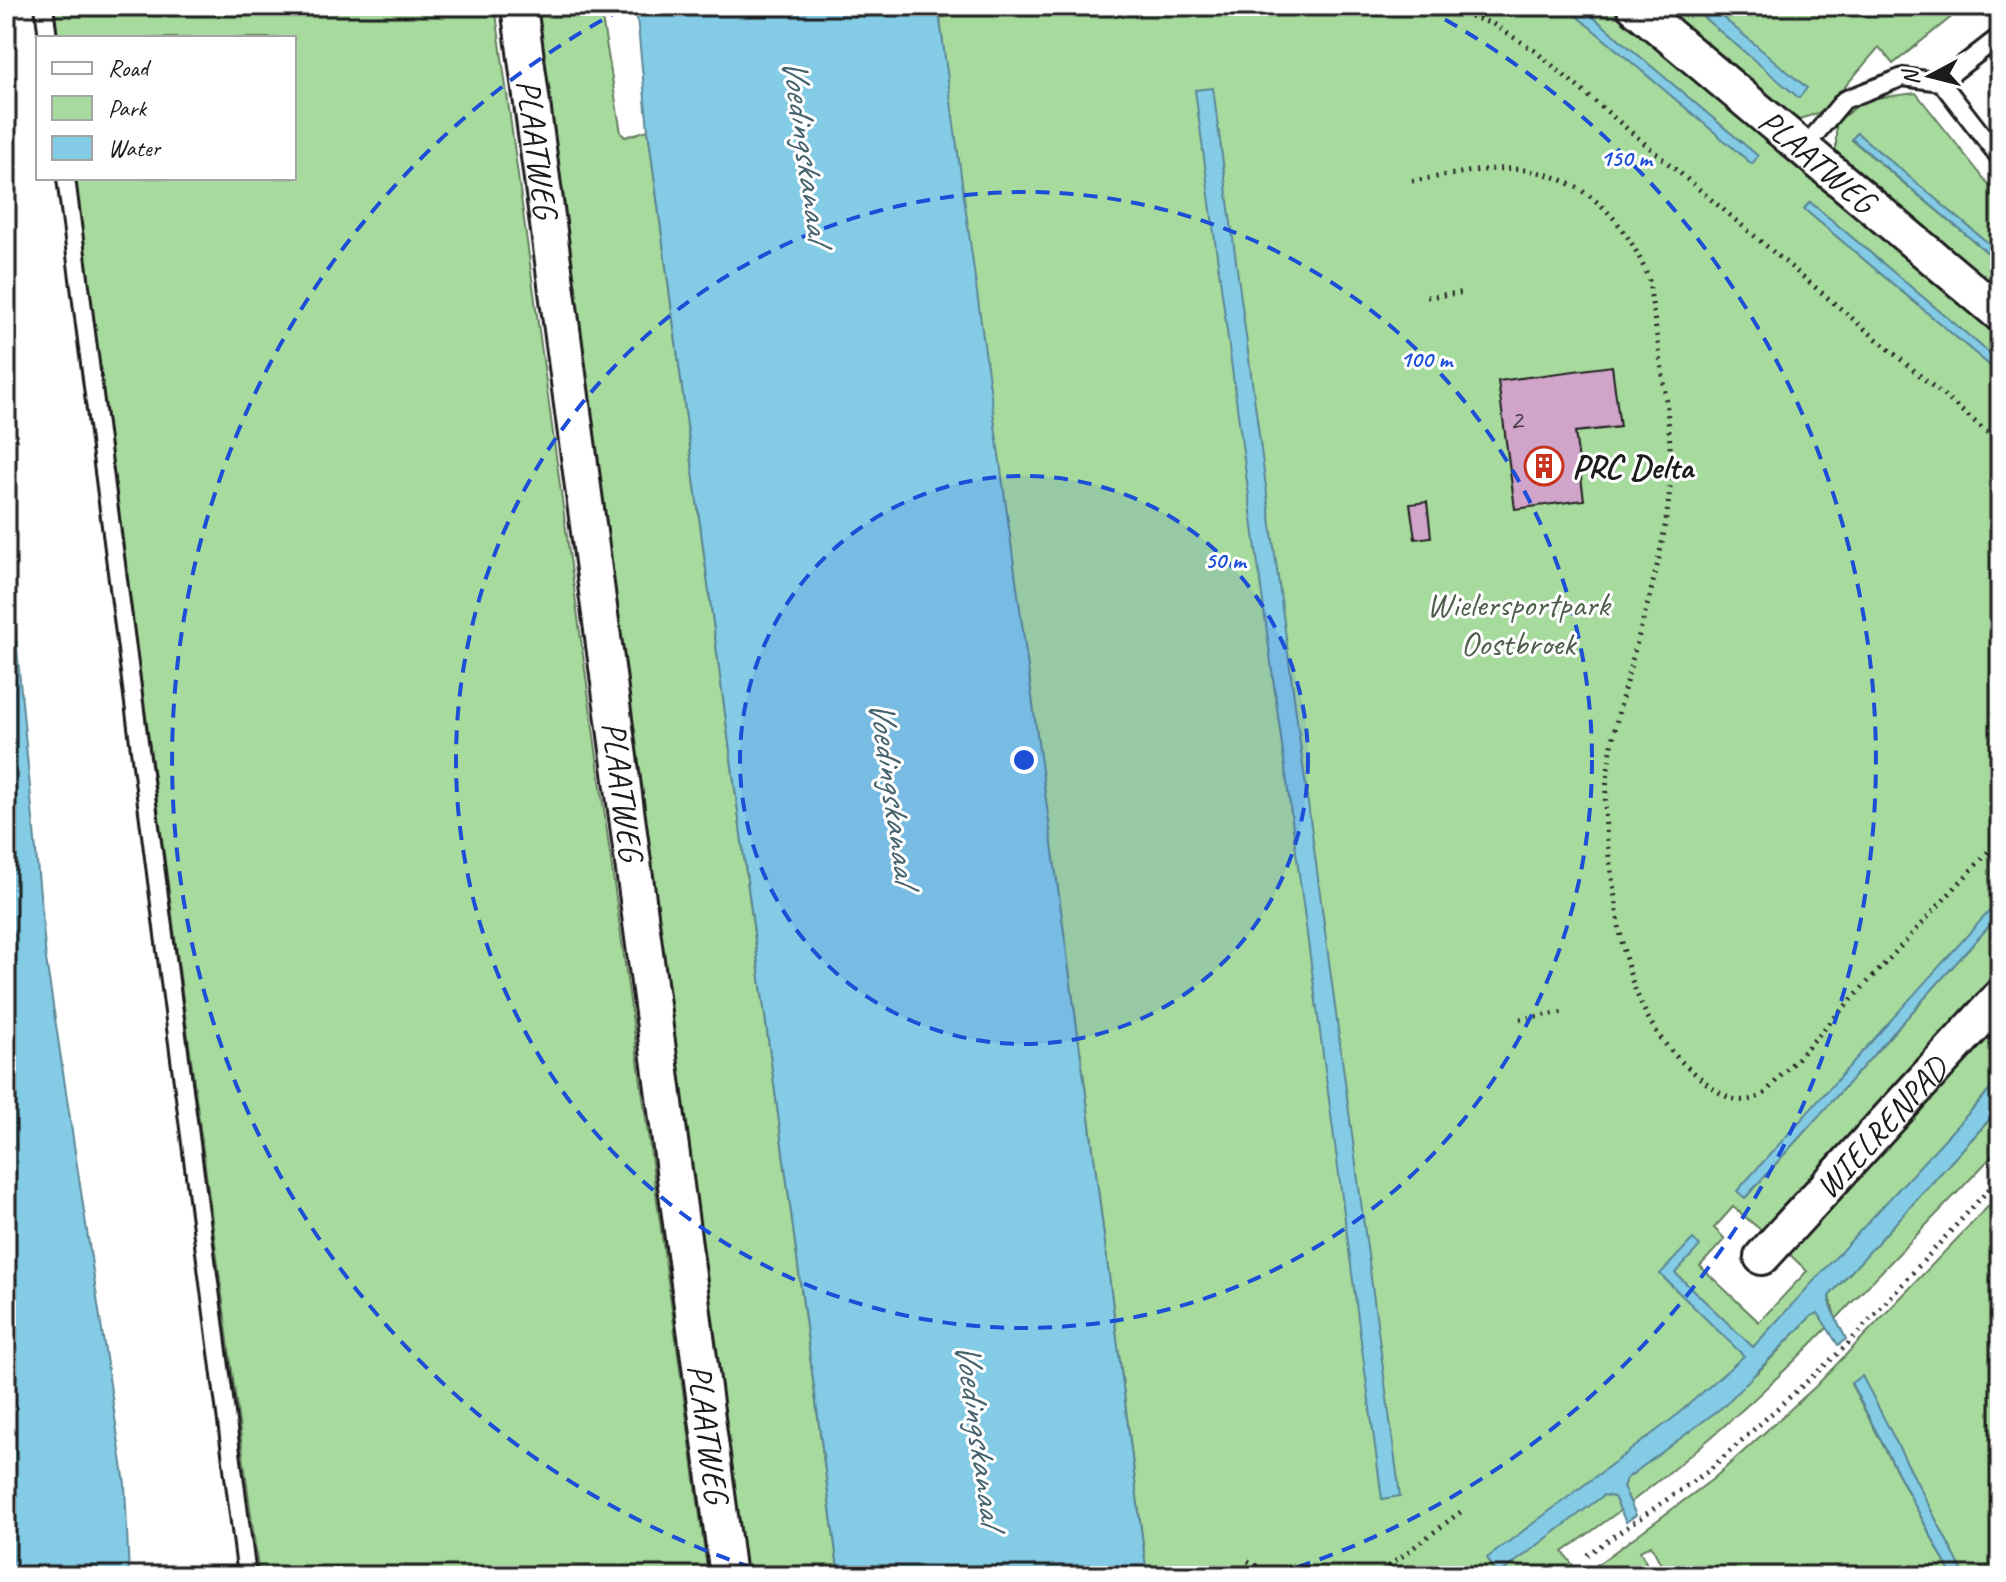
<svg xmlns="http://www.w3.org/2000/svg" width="2006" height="1582" font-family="Caveat,sans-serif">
<rect width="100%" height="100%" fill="#fff"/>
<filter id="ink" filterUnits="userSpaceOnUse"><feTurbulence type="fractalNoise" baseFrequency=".0125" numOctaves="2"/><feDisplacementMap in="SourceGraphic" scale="16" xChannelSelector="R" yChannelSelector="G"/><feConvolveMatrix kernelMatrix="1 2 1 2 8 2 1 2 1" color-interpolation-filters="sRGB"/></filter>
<g filter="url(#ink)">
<path fill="#a7db9e" stroke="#627c5d" stroke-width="2" d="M 52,6 L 495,6 L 708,1576 L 259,1576 L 75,178 L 294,178 L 294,38 L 56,38 Z
M 534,6 L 600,6 L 621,133 L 625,137 L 648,130 L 839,1576 L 745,1576 Z
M 947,6 L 1565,6 L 1752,163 L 1757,156 L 1580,6 L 1615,6 L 2000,332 L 2000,362 L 1810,202 L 1804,209 L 2000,374 L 2000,906 L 1745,1198 L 2000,914 L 2000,978 L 1767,1235 L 1733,1207 L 1714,1228 L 1725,1239 L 1700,1266 L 1759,1322 L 1807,1271 L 1785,1250 L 2000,1012 L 2000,1079 L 1753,1348 L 1674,1272 L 1666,1280 L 1745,1356 L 1604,1495 L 1614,1497 L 1621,1510 L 1563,1552 L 1581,1576 L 1147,1576 L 1086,1094 L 953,136 L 940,18 L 949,16 Z
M 1653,6 L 1690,6 L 1799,97 L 1806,88 L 1709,6 L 1965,6 L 1893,64 L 1879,47 L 1824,111 L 1791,122 Z
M 1916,93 L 2000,199 L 2000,253 L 1857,133 L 1852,140 L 2000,263 L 2000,299 L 1836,160 L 1836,122 L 1867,99 Z
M 2000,1108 L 2000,1148 L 1836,1319 L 1829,1296 Z
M 2000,1194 L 2000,1576 L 1965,1576 L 1862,1377 L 1851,1384 L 1952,1576 L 1667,1576 L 1651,1545 L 1640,1551 L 1653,1576 L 1582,1576 L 1713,1479 L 1815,1387 Z
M 1818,1313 L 1828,1327 C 1766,1391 1701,1449 1630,1503 L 1623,1487 L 1626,1479 L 1759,1371 L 1811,1316 Z"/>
<path fill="#84cce5" stroke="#5a8695" stroke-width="2" d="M 636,6 L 938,6 L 1086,1094 L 1147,1576 L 839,1576 L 648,130 Z
M 1565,6 L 1580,6 L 1758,156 L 1752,164 Z
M 1690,6 L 1709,6 L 1807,88 L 1799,98 Z
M 1213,88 L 1400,1496 L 1382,1499 L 1195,90 Z
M 1857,133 L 2000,253 L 2000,263 L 1852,139 Z
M 1810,202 L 2000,362 L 2000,374 L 1804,209 Z
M 6,531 L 46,959 L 125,1484 L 129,1576 L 6,1576 Z
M 2000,899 L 2000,914 L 1745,1198 L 1737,1191 Z
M 2000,1079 L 2000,1108 L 1829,1296 L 1830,1306 L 1846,1339 L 1838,1345 L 1818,1313 L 1811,1316 L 1725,1405 L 1626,1479 L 1623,1487 L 1636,1515 L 1626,1522 L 1614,1497 L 1604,1495 L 1498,1575 L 1487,1558 L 1672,1419 L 1744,1356 L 1660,1274 L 1693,1239 L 1700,1246 L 1675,1273 L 1753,1347 Z
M 1862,1376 L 1871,1393 L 1965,1576 L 1952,1576 L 1851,1383 Z"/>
<path fill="#d0a5c9" stroke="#1c1c1c" stroke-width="2" d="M 1612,366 L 1620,427 L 1575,432 L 1584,500 L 1515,509 L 1498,381 Z
M 1427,502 L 1431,537 L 1415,539 L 1410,504 Z"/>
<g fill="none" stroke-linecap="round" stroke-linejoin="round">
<g stroke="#1c1c1c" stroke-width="22">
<path id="service" d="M 44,6 L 48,38
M 2000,36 L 1941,82 L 2000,158
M 1803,149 L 1844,100 L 1903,77 L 1941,82
M 66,178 L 247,1576"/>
</g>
<g stroke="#1c1c1c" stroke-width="40">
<g id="minor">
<path id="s1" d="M 519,6 L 728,1576"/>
<path id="s2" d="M 1634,6 L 2000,314"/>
<path id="s3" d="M 1762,1257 L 2000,997"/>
</g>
</g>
<path stroke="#1c1c1c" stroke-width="5" stroke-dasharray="2 6" stroke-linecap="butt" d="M 1440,6 L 1493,24 L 1535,51 L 2000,443
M 1412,181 C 1440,177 1469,170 1498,169 C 1572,165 1626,214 1649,281 C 1657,346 1676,432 1669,497 C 1659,593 1617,684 1607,780 C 1601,826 1612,872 1618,918 C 1626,976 1645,1033 1692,1071 C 1715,1090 1736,1112 1765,1093 L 2000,839
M 1427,297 L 1466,292
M 1520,1019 L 1564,1012
M 1587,1555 L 1708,1471 L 1845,1347 L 2000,1177
M 1248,1561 L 1274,1576
M 1376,1576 L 1463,1510"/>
<use href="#service" stroke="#fff" stroke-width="16"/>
<use href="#minor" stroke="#fff" stroke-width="34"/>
</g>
</g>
<circle cx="1024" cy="760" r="284" fill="#1d4ed8" fill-opacity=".12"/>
<g fill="none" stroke="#1d4ed8" stroke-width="4" stroke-dasharray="14 10">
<circle cx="1024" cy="760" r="284"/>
<circle cx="1024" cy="760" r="568"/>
<path d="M775 1575A852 852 0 0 1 624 8M1424 8A852 852 0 0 1 1273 1575"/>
</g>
<defs>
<g id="building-ring" transform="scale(2)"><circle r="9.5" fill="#fff" stroke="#c8321e" stroke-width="1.5"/><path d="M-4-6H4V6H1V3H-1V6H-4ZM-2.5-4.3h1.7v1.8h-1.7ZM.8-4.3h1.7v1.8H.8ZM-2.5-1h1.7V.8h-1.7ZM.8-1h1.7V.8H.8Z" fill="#c8321e"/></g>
</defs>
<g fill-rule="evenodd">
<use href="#building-ring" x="1544" y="466"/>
</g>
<g text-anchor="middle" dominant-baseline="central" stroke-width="6" stroke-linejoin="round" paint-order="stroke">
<g font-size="30" fill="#493e47">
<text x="1516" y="419">2</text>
</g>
<g font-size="34" fill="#1c1c1c" stroke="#fff">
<text stroke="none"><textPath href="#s1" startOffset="144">PLAATWEG</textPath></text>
<text stroke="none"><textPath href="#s2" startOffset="240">PLAATWEG</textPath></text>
<text stroke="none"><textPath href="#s1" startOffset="792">PLAATWEG</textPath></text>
<text stroke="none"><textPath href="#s3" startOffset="176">WIELRENPAD</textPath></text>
<text stroke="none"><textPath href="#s1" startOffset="1440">PLAATWEG</textPath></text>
</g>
<g font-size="34" font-weight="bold" fill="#1c1c1c" stroke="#fff" text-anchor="start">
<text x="1572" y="466">PRC Delta</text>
</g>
<g font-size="34" fill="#4d5f4a" stroke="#fff">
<text x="1518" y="604">Wielersportpark<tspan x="1518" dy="39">Oostbroek</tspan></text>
</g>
<g font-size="36" font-style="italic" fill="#46626c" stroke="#fff">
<text transform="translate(807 149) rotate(82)">Voedingskanaal</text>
<text transform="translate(894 791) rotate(82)">Voedingskanaal</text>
<text transform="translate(980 1433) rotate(82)">Voedingskanaal</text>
</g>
</g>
<circle cx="1024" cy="760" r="12" fill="#1d4ed8" stroke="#fff" stroke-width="4"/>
<g font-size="24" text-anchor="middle" font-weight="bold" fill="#1d4ed8" stroke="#fff" stroke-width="6" stroke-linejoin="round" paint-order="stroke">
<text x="1626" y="166">150 m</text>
<text x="1426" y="367">100 m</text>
<text x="1225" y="568">50 m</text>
</g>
<rect width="2006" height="1582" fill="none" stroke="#fff" stroke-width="32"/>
<rect x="16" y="16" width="1974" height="1550" fill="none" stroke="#1c1c1c" stroke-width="3" filter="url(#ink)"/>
<rect x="36" y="36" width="260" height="144" fill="#ffffff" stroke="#a4a4a4" stroke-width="2"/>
<rect x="52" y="62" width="40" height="12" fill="#ffffff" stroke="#a4a4a4" stroke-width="2"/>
<text x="108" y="76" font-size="24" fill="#1c1c1c">Road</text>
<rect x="52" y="96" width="40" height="24" fill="#a7db9e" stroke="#a4a4a4" stroke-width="2"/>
<text x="108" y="116" font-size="24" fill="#1c1c1c">Park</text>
<rect x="52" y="136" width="40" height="24" fill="#84cce5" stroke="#a4a4a4" stroke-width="2"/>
<text x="108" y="156" font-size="24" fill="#1c1c1c">Water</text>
<g transform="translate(1930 76) rotate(263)" stroke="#ffffff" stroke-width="6" paint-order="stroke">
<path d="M0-6L14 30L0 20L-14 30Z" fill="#1c1c1c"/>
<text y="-12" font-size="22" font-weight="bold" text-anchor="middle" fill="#1c1c1c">N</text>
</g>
</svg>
